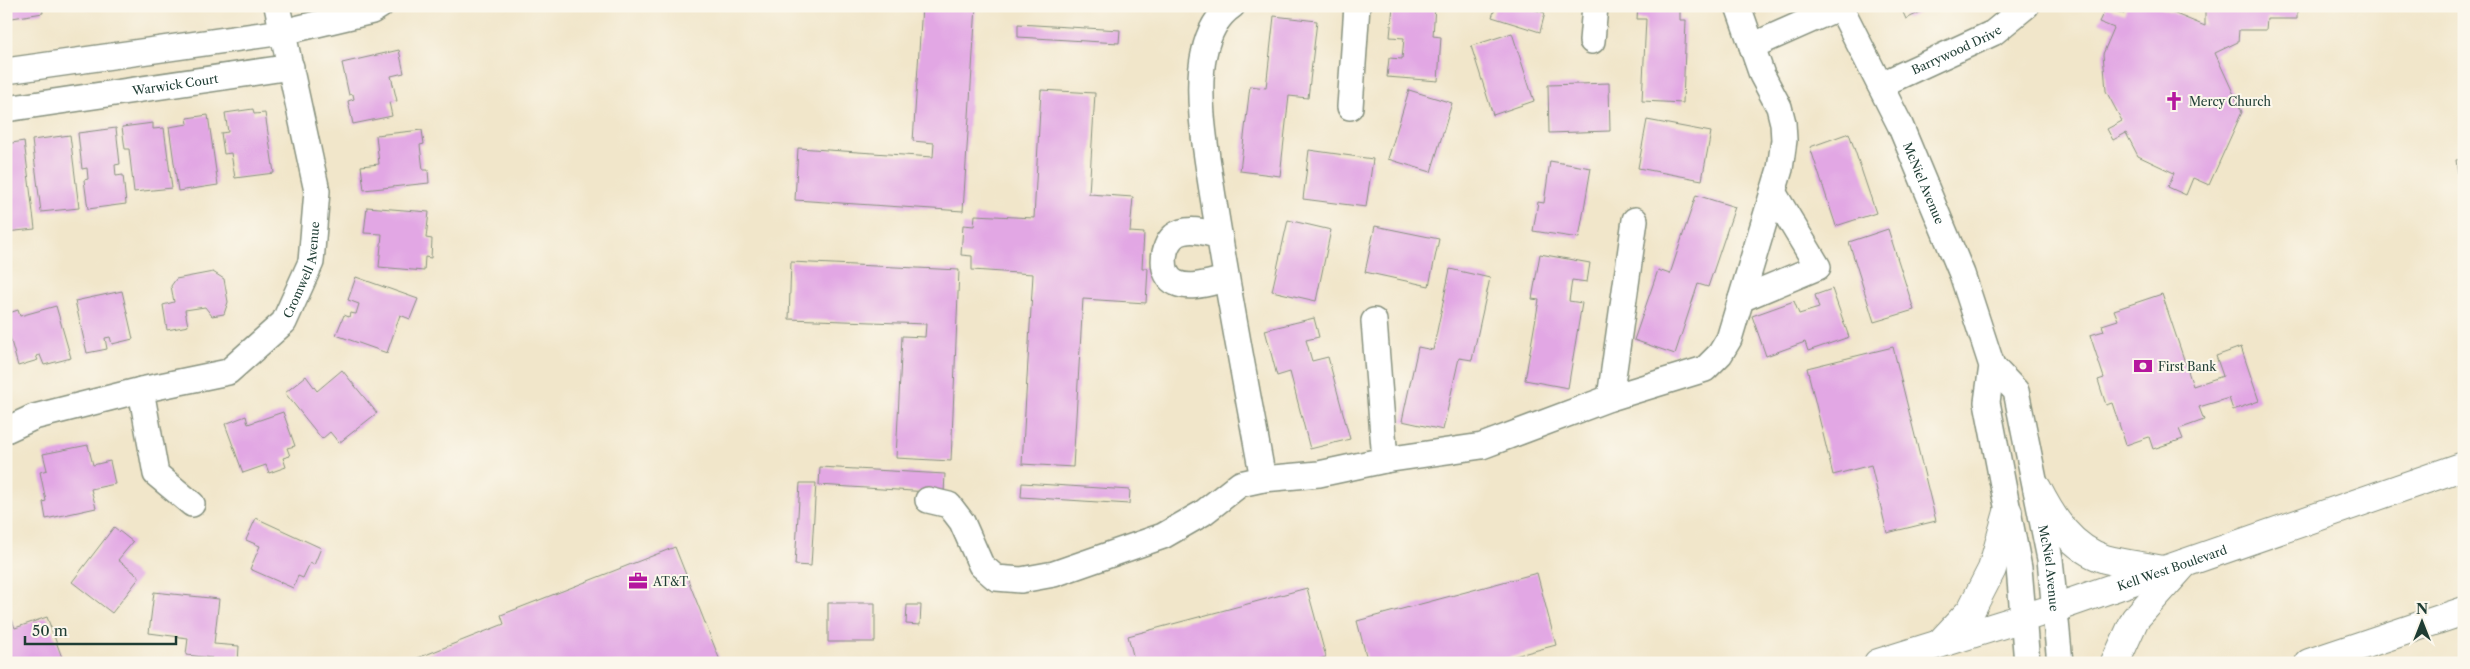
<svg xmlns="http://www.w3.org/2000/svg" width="2470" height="669" font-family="'Libre Caslon Text',serif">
<rect width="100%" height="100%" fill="#fbf7ec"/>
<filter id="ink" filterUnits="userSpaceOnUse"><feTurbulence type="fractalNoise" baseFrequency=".02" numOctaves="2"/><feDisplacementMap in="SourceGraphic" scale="10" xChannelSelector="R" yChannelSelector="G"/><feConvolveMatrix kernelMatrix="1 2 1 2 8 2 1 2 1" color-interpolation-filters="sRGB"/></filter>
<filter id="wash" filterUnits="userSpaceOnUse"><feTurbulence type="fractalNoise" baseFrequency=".0096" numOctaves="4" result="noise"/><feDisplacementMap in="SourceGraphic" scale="20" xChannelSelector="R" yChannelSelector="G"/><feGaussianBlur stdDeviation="1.12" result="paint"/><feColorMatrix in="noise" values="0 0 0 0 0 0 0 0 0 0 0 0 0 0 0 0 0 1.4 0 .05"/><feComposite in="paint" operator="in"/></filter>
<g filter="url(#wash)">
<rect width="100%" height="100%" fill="#f1e6ca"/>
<g id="blocks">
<path fill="#e2a7e4" d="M 6,6 L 42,6 L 43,13 L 6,19 Z
M 87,6 L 105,6 L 105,7 L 87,10 Z
M 922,6 L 976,6 L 963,211 L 795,200 L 798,148 L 933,157 L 934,143 L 913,141 Z
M 1393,6 L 1435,6 L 1433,36 L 1441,37 L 1438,81 L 1387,77 L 1389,58 L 1402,59 L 1404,38 L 1390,37 Z
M 1496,6 L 1533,6 L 1533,9 L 1545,13 L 1540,32 L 1492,17 Z
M 1638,6 L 1680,6 L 1680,20 L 1686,20 L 1683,103 L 1642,101 L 1646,19 L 1637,19 Z
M 1900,6 L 1933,6 L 1906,19 Z
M 2127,6 L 2156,6 L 2205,26 L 2205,6 L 2297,6 L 2297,19 L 2267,19 L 2266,30 L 2239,30 L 2238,42 L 2215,53 L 2242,112 L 2209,185 L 2193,178 L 2186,195 L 2168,187 L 2174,173 L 2138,156 L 2126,133 L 2113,140 L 2107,129 L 2122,121 L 2106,91 L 2103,54 L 2114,28 L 2099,22 L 2106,7 L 2124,14 Z
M 1274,16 L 1317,21 L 1308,98 L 1289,96 L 1280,176 L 1240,171 L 1250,86 L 1266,88 Z
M 1018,24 L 1120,30 L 1119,43 L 1018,37 Z
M 1512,33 L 1534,101 L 1493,115 L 1471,46 Z
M 399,50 L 404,73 L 391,76 L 397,101 L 389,102 L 392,116 L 353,124 L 348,101 L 354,99 L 353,94 L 349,95 L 342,63 Z
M 1609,83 L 1610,131 L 1549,133 L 1548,85 Z
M 1041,90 L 1095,93 L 1089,194 L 1133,197 L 1130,232 L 1144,233 L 1142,268 L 1148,268 L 1146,303 L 1083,299 L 1073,467 L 1022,464 L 1033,274 L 972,270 L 972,256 L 961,255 L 963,225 L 974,226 L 975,215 L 1034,218 Z
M 1409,90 L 1452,103 L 1431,172 L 1388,159 Z
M 253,109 L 254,114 L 265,113 L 274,173 L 235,178 L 231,153 L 224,154 L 221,133 L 228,132 L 225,113 Z
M 208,115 L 218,185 L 178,191 L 169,127 L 188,124 L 187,118 Z
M 1647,120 L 1711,132 L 1702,180 L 1638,168 Z
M 153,123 L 153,129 L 164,128 L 172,188 L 134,192 L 129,149 L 125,149 L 122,127 Z
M 116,128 L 120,164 L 115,165 L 116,176 L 123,175 L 126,204 L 88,209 L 84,180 L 88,179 L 87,168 L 82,169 L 78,133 Z
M 422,130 L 424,144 L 420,145 L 423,170 L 428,170 L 429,183 L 364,190 L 361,166 L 379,164 L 376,135 Z
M 1849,133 L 1876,213 L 1836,226 L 1810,147 Z
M 70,135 L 79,208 L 41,212 L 32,140 Z
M 24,141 L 35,229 L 6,232 L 6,144 Z
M 1309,150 L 1373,159 L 1366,207 L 1303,199 Z
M 2464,159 L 2464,206 L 2463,206 L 2456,160 Z
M 1550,161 L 1591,168 L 1579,238 L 1533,231 L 1538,202 L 1544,203 Z
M 1696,195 L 1735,207 L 1708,287 L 1698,284 L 1675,354 L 1634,340 L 1658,270 L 1670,274 Z
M 367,207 L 429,212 L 426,238 L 432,239 L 431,258 L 425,257 L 424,271 L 379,267 L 382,234 L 364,233 Z
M 1288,220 L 1331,230 L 1316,301 L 1272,291 Z
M 1375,226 L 1439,239 L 1429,286 L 1365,272 Z
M 1888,229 L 1914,310 L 1874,322 L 1849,242 Z
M 1540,254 L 1590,263 L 1587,282 L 1572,280 L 1569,301 L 1582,303 L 1568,388 L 1525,380 L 1539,300 L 1532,299 Z
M 791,262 L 959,270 L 951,461 L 896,458 L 902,336 L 925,337 L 926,324 L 789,319 Z
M 1450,269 L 1490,278 L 1472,360 L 1459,358 L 1443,430 L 1402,421 L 1418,347 L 1433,350 Z
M 213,272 L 224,279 L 228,302 L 224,314 L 212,316 L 205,307 L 185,310 L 188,326 L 167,330 L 163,305 L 174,302 L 171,286 L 176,279 Z
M 356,277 L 418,299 L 410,319 L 400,315 L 387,353 L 336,335 L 344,315 L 349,317 L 350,313 L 356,314 L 359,304 L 348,300 Z
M 1832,289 L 1849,337 L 1808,351 L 1805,342 L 1766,356 L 1752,316 L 1794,301 L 1799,314 L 1819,308 L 1815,295 Z
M 122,291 L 133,339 L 112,344 L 110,337 L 105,338 L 107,349 L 87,353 L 75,301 Z
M 2162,294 L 2193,386 L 2223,376 L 2216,356 L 2241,347 L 2259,401 L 2233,410 L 2229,398 L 2199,407 L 2204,420 L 2179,429 L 2183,439 L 2153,449 L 2149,437 L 2126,445 L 2112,403 L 2106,405 L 2098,380 L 2104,378 L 2090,335 L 2104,331 L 2102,325 L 2118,320 L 2114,310 Z
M 56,306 L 71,358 L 44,365 L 40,355 L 36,356 L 38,360 L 18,366 L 6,323 L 6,314 L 18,310 L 20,316 Z
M 1314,318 L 1319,337 L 1306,340 L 1312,361 L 1328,357 L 1350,439 L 1310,449 L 1290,372 L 1277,376 L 1265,330 Z
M 1893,347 L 1936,521 L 1887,533 L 1871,465 L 1833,475 L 1807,368 Z
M 342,370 L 377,413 L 339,443 L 330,432 L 322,439 L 285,393 L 306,376 L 317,391 Z
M 283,412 L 295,446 L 287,448 L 290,456 L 283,458 L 286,467 L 269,473 L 266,465 L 243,473 L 225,424 L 246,416 L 248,424 Z
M 88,445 L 93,465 L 110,461 L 115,484 L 91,489 L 96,508 L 46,519 L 43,502 L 46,501 L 40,472 L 47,470 L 43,454 Z
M 820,467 L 945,474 L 944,493 L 819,485 Z
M 800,483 L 816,483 L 811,566 L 795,565 Z
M 1022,483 L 1130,490 L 1129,504 L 1021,497 Z
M 256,518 L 321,548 L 314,565 L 310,563 L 303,578 L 298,576 L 293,588 L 250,569 L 260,546 L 246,540 Z
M 114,527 L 133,542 L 118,560 L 140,577 L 112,613 L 72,582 Z
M 675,547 L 721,663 L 405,663 L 504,624 L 501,615 Z
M 1537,573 L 1556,645 L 1489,663 L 1368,663 L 1357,621 Z
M 1307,588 L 1326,657 L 1307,663 L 1135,663 L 1128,636 Z
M 154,592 L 219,599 L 214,644 L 239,646 L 238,663 L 211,663 L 212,658 L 186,655 L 188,638 L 149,633 Z
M 828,603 L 875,603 L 875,642 L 828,642 Z
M 907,605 L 921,605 L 920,625 L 906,624 Z
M 47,617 L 64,663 L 8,663 L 6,622 L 12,620 L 15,628 Z"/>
</g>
</g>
<g filter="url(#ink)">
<use href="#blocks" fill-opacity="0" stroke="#88927f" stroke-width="1"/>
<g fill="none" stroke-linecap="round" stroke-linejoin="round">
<g stroke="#88927f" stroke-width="28">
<g id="minor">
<path d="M 1232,6 C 1216,17 1208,34 1204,54 C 1195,94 1207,157 1213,197 C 1228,292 1246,385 1263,479"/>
<path id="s1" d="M 1840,6 L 1900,125 L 1962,274 L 1992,366 L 1987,402 L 2019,568 L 2027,663"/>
<path d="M 1592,41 L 1595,6"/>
<path d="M 1752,46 L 1840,7"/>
<path d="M 6,71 L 283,32 L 372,11 L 380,6"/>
<path id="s2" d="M 1880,85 L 1993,33 L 2026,6"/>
<path d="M 1350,107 L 1357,6"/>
<path id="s3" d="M 6,109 L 291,67"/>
<path d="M 1219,236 C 1206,232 1187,226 1174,236 C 1161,247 1160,276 1176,283 C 1191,290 1211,282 1226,279"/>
<path d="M 1741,299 L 1818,267 L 1773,192"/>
<path d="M 1374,321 L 1385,460"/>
<path id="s4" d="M 1992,366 L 2016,391 L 2050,559 L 2060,663"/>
<path d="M 141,390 L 156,474 L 192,504"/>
<path d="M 1610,398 L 1635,220"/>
<path id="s5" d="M 6,430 L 34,417 L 141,390 L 228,372 L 284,322 L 311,262 L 317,191 L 277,6"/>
<path d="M 928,500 L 949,505 L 962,522 L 981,565 L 996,578 L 1021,580 L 1054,574 L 1163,536 L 1203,513 L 1240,484 L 1263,479 L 1319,474 L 1385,460 L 1482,446 L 1610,398 L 1705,369 L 1720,354 L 1729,339 L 1780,169 L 1784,140 L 1783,123 L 1779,107 L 1762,75 L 1738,6"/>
</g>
</g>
<g stroke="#88927f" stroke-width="30">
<g id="major">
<path d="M 2037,488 C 2052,518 2071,548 2105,559 C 2124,564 2144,566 2163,570"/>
<path d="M 1940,643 L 1971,610 L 1992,569 L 2008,512"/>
<path id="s6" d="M 1878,663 L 2055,608 L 2464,466"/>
<path d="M 2115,663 L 2135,619 L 2185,563"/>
</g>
</g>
<g stroke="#88927f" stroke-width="30">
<path id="highway" d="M 2309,663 L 2464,611"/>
</g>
<use href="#minor" stroke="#fff" stroke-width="25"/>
<use href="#major" stroke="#fff" stroke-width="28"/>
<use href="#highway" stroke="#fff" stroke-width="28"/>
</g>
</g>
<defs>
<g id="church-bare" transform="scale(1.5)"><path d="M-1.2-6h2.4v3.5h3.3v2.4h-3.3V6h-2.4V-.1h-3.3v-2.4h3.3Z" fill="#b5179e" stroke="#fbf7ec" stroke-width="2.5" paint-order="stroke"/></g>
<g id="bank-bare" transform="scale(1.5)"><path d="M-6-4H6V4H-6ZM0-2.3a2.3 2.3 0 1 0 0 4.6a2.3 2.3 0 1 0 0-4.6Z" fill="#b5179e" stroke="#fbf7ec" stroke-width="2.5" paint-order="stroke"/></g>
<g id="office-bare" transform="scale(1.5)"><path d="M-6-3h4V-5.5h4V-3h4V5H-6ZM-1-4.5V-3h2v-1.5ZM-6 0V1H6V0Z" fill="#b5179e" stroke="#fbf7ec" stroke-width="2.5" paint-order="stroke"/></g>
</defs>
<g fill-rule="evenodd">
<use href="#church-bare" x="2174" y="101"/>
<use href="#bank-bare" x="2143" y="366"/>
<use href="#office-bare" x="638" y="581"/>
</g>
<g text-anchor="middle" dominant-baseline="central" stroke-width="4" stroke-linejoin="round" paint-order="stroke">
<g font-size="12" fill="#1f3d34" stroke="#fbf7ec">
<text stroke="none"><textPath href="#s2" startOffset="84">Barrywood Drive</textPath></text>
<text stroke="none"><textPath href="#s3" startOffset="171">Warwick Court</textPath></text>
<text stroke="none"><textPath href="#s1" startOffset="196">McNiel Avenue</textPath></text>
<text stroke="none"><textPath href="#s5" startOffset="361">Cromwell Avenue</textPath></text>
<text stroke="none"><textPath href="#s6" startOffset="309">Kell West Boulevard</textPath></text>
<text stroke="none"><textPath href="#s4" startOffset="215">McNiel Avenue</textPath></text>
</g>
<g font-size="12" fill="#1f3d34" stroke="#fbf7ec" text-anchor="start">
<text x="2189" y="101">Mercy Church</text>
<text x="2158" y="366">First Bank</text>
<text x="653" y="581">AT&amp;T</text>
</g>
</g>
<rect width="2470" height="669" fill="none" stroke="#fbf7ec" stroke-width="25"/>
<g transform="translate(2422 622)" stroke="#fbf7ec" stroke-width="4" paint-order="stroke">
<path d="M0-4L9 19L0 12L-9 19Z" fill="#1f3d34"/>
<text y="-8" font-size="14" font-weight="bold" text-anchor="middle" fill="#1f3d34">N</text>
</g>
<path d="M25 636v8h151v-8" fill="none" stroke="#1f3d34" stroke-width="2.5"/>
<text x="32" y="636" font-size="15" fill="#1f3d34" stroke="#fbf7ec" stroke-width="4" paint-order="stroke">50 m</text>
</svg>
